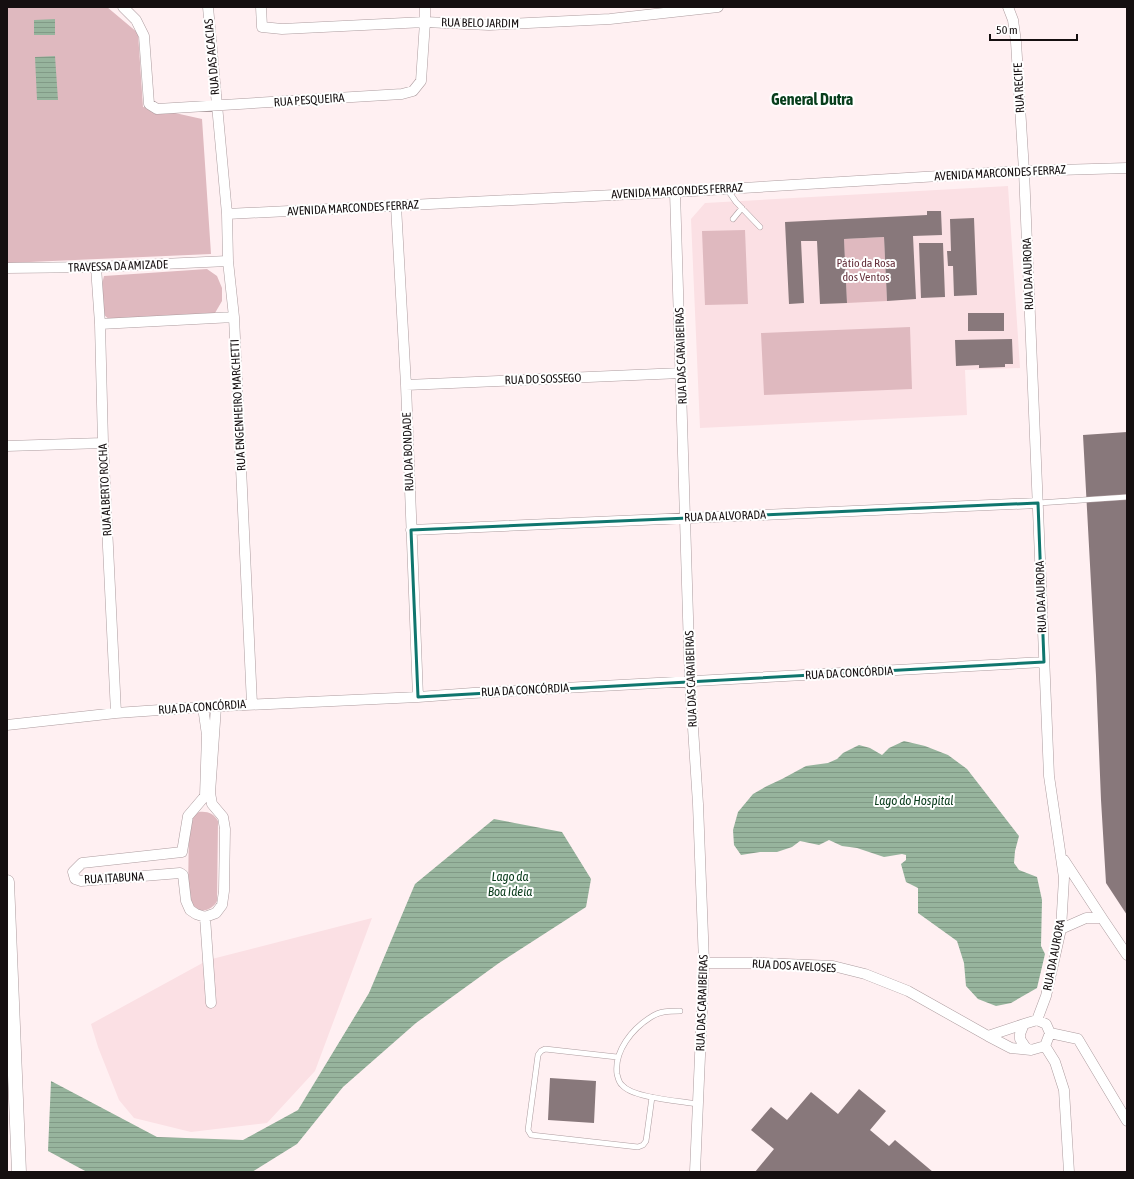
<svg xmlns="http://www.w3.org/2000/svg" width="1134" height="1179" font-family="'Asap Condensed',sans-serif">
<defs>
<pattern id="water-rules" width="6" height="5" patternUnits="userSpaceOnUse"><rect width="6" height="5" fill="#97b49d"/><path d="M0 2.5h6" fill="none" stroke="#819a86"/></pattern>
</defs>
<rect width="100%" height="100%" fill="#fff0f2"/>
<path fill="#fbe0e4" d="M 1008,186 L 1020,368 L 965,370 L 967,415 L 700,428 L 691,219 L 705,203 Z
M 372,918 L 315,1071 L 267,1123 L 191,1132 L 134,1118 L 119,1100 L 98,1047 L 91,1024 L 208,960 Z"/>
<path fill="#dfb9bf" d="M 7,7 L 107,7 L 138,33 L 143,107 L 157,109 L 202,119 L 211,254 L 7,263 Z
M 745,230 L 748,304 L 705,305 L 702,231 Z
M 884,237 L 887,301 L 847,303 L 844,239 Z
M 207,269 L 217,276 L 222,288 L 222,301 L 215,313 L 110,320 L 104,315 L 101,288 L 104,276 Z
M 910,327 L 912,389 L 764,395 L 761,333 Z
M 199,812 C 208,811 214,814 218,821 L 217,901 C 213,909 201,915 194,906 C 192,904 190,900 188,897 L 189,821 L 195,814 Z"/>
<path fill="url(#water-rules)" d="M 55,19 L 55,35 L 34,35 L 34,20 Z
M 55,56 L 58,100 L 37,100 L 35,57 Z
M 904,741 L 925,746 L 948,755 L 967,769 L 1019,836 L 1015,851 L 1014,863 L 1019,870 L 1037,877 L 1042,900 L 1041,946 L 1045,954 L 1037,988 L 1011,1003 L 996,1006 L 978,999 L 966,986 L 964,963 L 957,941 L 918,913 L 918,888 L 906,882 L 901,864 L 906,860 L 906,855 L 902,854 L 884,857 L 857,848 L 842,846 L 829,840 L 819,845 L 800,841 L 792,847 L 777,852 L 760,852 L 741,855 L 734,845 L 733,830 L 738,812 L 753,794 L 767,786 L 782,779 L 806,766 L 828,763 L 837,759 L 843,753 L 859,745 L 870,748 L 882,755 L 889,748 Z
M 494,819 L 562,832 L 591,879 L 586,907 L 499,963 L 416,1023 L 343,1087 L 297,1144 L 252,1172 L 87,1172 L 48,1151 L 51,1081 L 157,1137 L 243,1140 L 298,1110 L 369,993 L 415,884 Z"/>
<path fill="#88787b" d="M 927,211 L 941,211 L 942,235 L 913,236 L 916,299 L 887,301 L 884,237 L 844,239 L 847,303 L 820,304 L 817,241 L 801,241 L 804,303 L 789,304 L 785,222 L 927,215 Z
M 974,218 L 977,295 L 954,296 L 953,266 L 948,266 L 947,251 L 951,251 L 950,219 Z
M 919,243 L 943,243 L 945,297 L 921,298 Z
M 968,313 L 1004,313 L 1004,331 L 968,331 Z
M 1012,339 L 1013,364 L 1005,364 L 1005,367 L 979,368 L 979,365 L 956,366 L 955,340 Z
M 1127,432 L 1127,915 L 1106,883 L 1101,800 L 1096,676 L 1083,435 Z
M 550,1078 L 596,1081 L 594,1123 L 548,1120 Z
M 859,1089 L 886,1111 L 870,1130 L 889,1146 L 895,1140 L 933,1172 L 755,1172 L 774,1149 L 751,1130 L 771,1107 L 787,1120 L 811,1092 L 838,1114 Z"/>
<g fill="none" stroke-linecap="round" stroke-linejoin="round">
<g stroke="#ad9c9f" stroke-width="6">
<path id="lane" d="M 727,189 L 736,202 L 760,227
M 733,219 L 742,208
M 1038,503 L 1127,497
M 680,1011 C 669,1011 660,1011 651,1017 C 632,1029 614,1051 617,1074 C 618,1078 619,1083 622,1085 C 632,1098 681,1101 698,1104
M 617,1057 L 545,1049 L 541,1051 L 538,1055 L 528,1130 L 531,1135 L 638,1147 L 643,1145 L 646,1141 L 652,1097"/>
</g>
<g stroke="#ad9c9f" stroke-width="11">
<path id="street" d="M 123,7 L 136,20 L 144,36 L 149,104 L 157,109 L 402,94 L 413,91 L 421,81 L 425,22 L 425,7
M 208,7 L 227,214 L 228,261 L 234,317 L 252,704
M 261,7 L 262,27 L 282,29 L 425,22 L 489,25 L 610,19 L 718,7
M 1008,7 L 1013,20 L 1016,42 L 1024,171 L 1049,776 L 1064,878 L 1061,929 L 1046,996 L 1037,1020
M 675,192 L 690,682 L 698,804 L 704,963 L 695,1172
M 396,206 L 406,385 L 418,697
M 227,214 L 675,192 L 1024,171 L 1127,168
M 96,267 L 100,324 L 103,443 L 116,713
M 7,268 L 96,267 L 228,261
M 100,324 L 234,317
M 406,385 L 681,373
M 7,446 L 103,443
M 411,530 L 1038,503
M 203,707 L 207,735 L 205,796 L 188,816 L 182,852 L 82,863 L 73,872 L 75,879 L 81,881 L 180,873 L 183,875 L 186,901 L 190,910 L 196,914 L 205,917 L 216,913 L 222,905 L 224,891 L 225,829 L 223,817 L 212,804 L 210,793 L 216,707
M 7,725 L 116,713 L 203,707 L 418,697 L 473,693 L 1044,662
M 1064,860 L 1102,918
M 205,917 L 211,1003
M 1061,929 L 1086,918 L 1102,918 L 1127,955
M 704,963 L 760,963 L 833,966 L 865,974 L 908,991 L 988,1036 L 1011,1048 L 1031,1050
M 1037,1020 L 1046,1024 L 1050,1033 L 1045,1046 L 1031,1050 L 1026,1048 L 1020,1039 L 1020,1034 L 1024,1024 Z
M 1050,1033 L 1078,1039 L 1127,1121
M 988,1036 L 1024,1024
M 1045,1046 L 1055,1062 L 1064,1090 L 1069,1172"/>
</g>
<g stroke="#ad9c9f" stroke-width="15">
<path id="secondary" d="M 7,882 L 19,1172"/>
</g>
<use href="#lane" stroke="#fff" stroke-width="5"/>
<use href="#street" stroke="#fff" stroke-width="10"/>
<use href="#secondary" stroke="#fff" stroke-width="14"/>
</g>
<path fill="none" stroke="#0f766e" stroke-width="3" stroke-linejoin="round" d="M 1038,503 L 1044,662 L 418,697 L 411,530 Z"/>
<g text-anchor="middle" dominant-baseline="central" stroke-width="4" stroke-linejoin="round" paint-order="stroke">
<g font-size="12" fill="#150f10" stroke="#fff">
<text transform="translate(480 23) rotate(1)">RUA BELO JARDIM</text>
<text transform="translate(212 57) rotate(-95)">RUA DAS ACACIAS</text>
<text transform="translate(1019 88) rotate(-93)">RUA RECIFE</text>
<text transform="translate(309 100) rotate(-4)">RUA PESQUEIRA</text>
<text transform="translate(1000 173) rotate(-3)">AVENIDA MARCONDES FERRAZ</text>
<text transform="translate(677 191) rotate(-3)">AVENIDA MARCONDES FERRAZ</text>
<text transform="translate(353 208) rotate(-3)">AVENIDA MARCONDES FERRAZ</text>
<text transform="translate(118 266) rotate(-2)">TRAVESSA DA AMIZADE</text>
<text transform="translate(1028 274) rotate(-92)">RUA DA AURORA</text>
<text transform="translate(681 356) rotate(-92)">RUA DAS CARAIBEIRAS</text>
<text transform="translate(543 379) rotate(-2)">RUA DO SOSSEGO</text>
<text transform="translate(238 405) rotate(-93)">RUA ENGENHEIRO MARCHETTI</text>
<text transform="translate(408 452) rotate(-92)">RUA DA BONDADE</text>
<text transform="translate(105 490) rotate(-93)">RUA ALBERTO ROCHA</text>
<text transform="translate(725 516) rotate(-2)">RUA DA ALVORADA</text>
<text transform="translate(1041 597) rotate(-92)">RUA DA AURORA</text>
<text transform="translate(849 673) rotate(-3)">RUA DA CONCÓRDIA</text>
<text transform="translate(691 679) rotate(-92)">RUA DAS CARAIBEIRAS</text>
<text transform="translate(525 690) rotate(-3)">RUA DA CONCÓRDIA</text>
<text transform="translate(202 707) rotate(-4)">RUA DA CONCÓRDIA</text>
<text transform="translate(114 878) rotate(-3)">RUA ITABUNA</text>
<text transform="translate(1054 955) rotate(-79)">RUA DA AURORA</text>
<text transform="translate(794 966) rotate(3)">RUA DOS AVELOSES</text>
<text transform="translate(702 1003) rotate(-88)">RUA DAS CARAIBEIRAS</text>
</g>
<g font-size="12" fill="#67333e" stroke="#fff">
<text x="866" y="263">Pátio da Rosa<tspan x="866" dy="14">dos Ventos</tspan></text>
</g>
<g font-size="13" font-style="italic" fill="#0a3c1c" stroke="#fff">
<text x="914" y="800">Lago do Hospital</text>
<text x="510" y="876">Lago da<tspan x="510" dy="15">Boa Ideia</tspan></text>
</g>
<g font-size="16" font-weight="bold" fill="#073e1c" stroke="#fff">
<text x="812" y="99">General Dutra</text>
</g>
</g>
<rect width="1134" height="1179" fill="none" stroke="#150f10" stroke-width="16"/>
<path d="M990 34v6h87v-6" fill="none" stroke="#150f10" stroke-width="2"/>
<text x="996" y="34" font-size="12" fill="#150f10" stroke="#ffffff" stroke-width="3" paint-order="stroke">50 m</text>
</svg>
